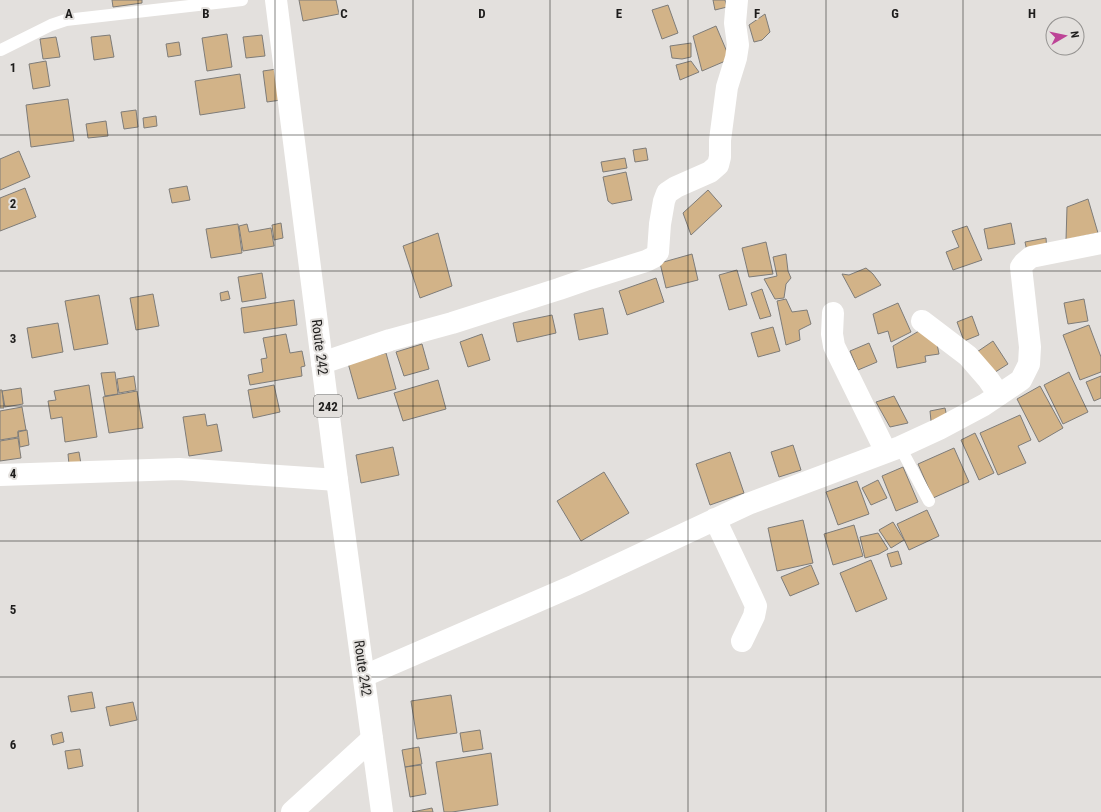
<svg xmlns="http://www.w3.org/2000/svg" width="1101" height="812" font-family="'Roboto Condensed',sans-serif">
<rect width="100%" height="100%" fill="#e3e0dd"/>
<path fill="#d2b388" stroke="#7e7c79" d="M 112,0 L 142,0 L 142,3 L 113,7 Z
M 299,0 L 336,0 L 339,14 L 303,21 Z
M 713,0 L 725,0 L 727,7 L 715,10 Z
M 668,5 L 678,33 L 662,39 L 652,10 Z
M 765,14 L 770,32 L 762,40 L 754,42 L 749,25 Z
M 716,26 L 730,59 L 702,71 L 693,36 Z
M 227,34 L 232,67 L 207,71 L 202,38 Z
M 110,35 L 114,57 L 94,60 L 91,37 Z
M 262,35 L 265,56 L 246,58 L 243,37 Z
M 56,37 L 60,57 L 43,59 L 40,39 Z
M 179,42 L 181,55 L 168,57 L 166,44 Z
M 691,43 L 691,57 L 682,59 L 672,58 L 670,46 Z
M 46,61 L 50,86 L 33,89 L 29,64 Z
M 691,61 L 699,72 L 680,80 L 676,65 Z
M 277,69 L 281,100 L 267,102 L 263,71 Z
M 240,74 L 245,108 L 200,115 L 195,81 Z
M 68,99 L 74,141 L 31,147 L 26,105 Z
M 136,110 L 138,127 L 124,129 L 121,112 Z
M 156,116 L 157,126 L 144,128 L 143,118 Z
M 106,121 L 108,136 L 88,138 L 86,124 Z
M 646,148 L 648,160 L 635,162 L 633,150 Z
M 19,151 L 30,177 L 0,190 L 0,159 Z
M 625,158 L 627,168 L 603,172 L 601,162 Z
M 626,172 L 632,200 L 612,204 L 608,201 L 603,177 Z
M 187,186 L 190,200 L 172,203 L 169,189 Z
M 25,188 L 36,217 L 0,231 L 0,198 Z
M 708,190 L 722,206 L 691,235 L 683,213 Z
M 1088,199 L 1098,233 L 1066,240 L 1067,207 Z
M 281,223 L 283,238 L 274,240 L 272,225 Z
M 1011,223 L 1015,244 L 988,249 L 984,229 Z
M 238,224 L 242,253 L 211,258 L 206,229 Z
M 247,224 L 249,232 L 271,228 L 274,246 L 243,251 L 239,226 Z
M 967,226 L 982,260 L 953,270 L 946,252 L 959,247 L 952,231 Z
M 438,233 L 452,286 L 420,298 L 403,246 Z
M 1046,238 L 1047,252 L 1028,256 L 1025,242 Z
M 766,242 L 773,274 L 749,277 L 742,248 Z
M 692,254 L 698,280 L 666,288 L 660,263 Z
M 786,254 L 788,271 L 791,278 L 786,284 L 784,298 L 775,299 L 764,279 L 777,276 L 773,257 Z
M 866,268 L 873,274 L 881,285 L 855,298 L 842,274 L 849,275 Z
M 737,270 L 747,305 L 729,310 L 719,275 Z
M 262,273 L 266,298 L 242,302 L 238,277 Z
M 656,278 L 664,302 L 627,315 L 619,291 Z
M 762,289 L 771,316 L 760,319 L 751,293 Z
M 228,291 L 230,299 L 221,301 L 220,293 Z
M 153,294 L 159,326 L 136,330 L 130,298 Z
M 99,295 L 108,344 L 74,350 L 65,301 Z
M 786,299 L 792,312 L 807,310 L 811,324 L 799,330 L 800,340 L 786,345 L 777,301 Z
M 1084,299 L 1088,321 L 1068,324 L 1064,303 Z
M 294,300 L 297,325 L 244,333 L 241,308 Z
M 898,303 L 911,332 L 891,342 L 888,331 L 878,334 L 873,314 Z
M 603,308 L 608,334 L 579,340 L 574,314 Z
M 552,315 L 556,333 L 517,342 L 513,323 Z
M 972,316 L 979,335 L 964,341 L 957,322 Z
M 58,323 L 63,352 L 32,358 L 27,328 Z
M 1089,325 L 1101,357 L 1101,372 L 1080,380 L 1063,335 Z
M 773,327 L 780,351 L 758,357 L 751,333 Z
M 919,331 L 936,339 L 939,354 L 925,356 L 926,362 L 897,368 L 893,346 Z
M 286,334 L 290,353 L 302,351 L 305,366 L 301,367 L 302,376 L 250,385 L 248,375 L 263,372 L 261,359 L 267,358 L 263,338 Z
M 482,334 L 490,360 L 468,367 L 460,342 Z
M 993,341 L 1008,364 L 989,376 L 974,354 Z
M 869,343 L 877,362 L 858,370 L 850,351 Z
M 422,344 L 429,369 L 404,376 L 396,352 Z
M 386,353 L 396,389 L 358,399 L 348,363 Z
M 115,372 L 118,394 L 105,396 L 101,373 Z
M 1069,372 L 1088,412 L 1063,424 L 1044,385 Z
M 134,376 L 136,390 L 119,393 L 117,379 Z
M 1101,376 L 1101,398 L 1094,401 L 1086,382 Z
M 438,380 L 446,409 L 403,421 L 394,393 Z
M 89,385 L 97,437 L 65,442 L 62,417 L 51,419 L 48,401 L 56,400 L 54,391 Z
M 274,385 L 280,412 L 253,418 L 248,390 Z
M 1040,386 L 1063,428 L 1039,442 L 1017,399 Z
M 21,388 L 23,404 L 5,407 L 2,391 Z
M 0,390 L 2,390 L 4,408 L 0,408 Z
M 137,391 L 143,428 L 109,433 L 103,397 Z
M 894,396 L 908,423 L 890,427 L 876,402 Z
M 22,407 L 26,430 L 18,431 L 18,437 L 0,440 L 0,411 Z
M 945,408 L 947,417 L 931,421 L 930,411 Z
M 205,414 L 207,426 L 217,424 L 222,451 L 189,456 L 183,417 Z
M 1020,415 L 1031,440 L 1018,446 L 1026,463 L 998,475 L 980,433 Z
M 27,430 L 29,445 L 20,447 L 18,432 Z
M 975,433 L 994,473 L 979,480 L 961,440 Z
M 18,438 L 21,458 L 0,461 L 0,441 Z
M 793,445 L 801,470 L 779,477 L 771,452 Z
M 393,447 L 399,475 L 361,483 L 356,455 Z
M 954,448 L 969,482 L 933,498 L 918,464 Z
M 79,452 L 81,464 L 69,465 L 68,454 Z
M 730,452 L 744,493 L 710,505 L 696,464 Z
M 903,467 L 918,502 L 896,511 L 882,476 Z
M 604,472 L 629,513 L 581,541 L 557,501 Z
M 878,480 L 887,498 L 871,505 L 862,488 Z
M 857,481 L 869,514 L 838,525 L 826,492 Z
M 927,510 L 939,536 L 909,550 L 897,524 Z
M 803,520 L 813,563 L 777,571 L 768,528 Z
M 893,522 L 904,540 L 891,548 L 879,530 Z
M 854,525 L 863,556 L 833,565 L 824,534 Z
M 878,533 L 888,549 L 879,554 L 865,558 L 860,537 Z
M 898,551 L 902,564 L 891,567 L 887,554 Z
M 871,560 L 887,599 L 856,612 L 840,573 Z
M 811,565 L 819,584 L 790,596 L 781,577 Z
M 92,692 L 95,708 L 71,712 L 68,696 Z
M 451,695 L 457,733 L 417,739 L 411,701 Z
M 133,702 L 137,720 L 110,726 L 106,707 Z
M 480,730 L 483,749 L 463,752 L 460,733 Z
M 62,732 L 64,742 L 53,745 L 51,735 Z
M 419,747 L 422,764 L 405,767 L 402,750 Z
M 80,749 L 83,766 L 68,769 L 65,751 Z
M 491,753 L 498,805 L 452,812 L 444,812 L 436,762 Z
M 421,765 L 426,794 L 410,797 L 405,767 Z
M 432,808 L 433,812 L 412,812 Z"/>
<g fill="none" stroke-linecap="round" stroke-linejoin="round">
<path stroke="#fff" stroke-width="12" d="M 1,50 L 51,25 L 66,20 L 242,0
M 900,447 L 929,501"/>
<path stroke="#fff" stroke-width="22" d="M 833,313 L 832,334 L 834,346 L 886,452
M 922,321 L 968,356 L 988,379 L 999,395
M 322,363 L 390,340 L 452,323 L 559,289 L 585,280 L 646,261 L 654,257 L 658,252 L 660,224 L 664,201 L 667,193 L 676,187 L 710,172 L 718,165 L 720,157 L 720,140 L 727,87 L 736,58 L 738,45 L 735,23 L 737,0
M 0,475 L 179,469 L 337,480
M 715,519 L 751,595 L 756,606 L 754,616 L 742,641
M 364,676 L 575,585 L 748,504 L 900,447 L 939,429 L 984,405 L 1021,380 L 1029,364 L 1030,347 L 1021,267 L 1024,263 L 1031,257 L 1101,243
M 292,812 L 372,739"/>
<path stroke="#fff" stroke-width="22" d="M 276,0 L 337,480 L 382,812"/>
</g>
<path fill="none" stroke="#1e1d1c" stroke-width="1" stroke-opacity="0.55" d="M 138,0 L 138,812M 275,0 L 275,812M 413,0 L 413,812M 550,0 L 550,812M 688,0 L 688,812M 826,0 L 826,812M 963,0 L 963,812M 0,135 L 1101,135M 0,271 L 1101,271M 0,406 L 1101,406M 0,541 L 1101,541M 0,677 L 1101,677"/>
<g text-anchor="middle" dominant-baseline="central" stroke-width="4" stroke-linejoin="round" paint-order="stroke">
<rect fill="#e3e0dd" stroke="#595856" stroke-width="1" x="314" y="395" width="28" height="22" rx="3"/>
<g font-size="13" font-weight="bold" fill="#1e1d1c">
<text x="328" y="406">242</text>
</g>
<g font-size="14" fill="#1e1d1c" stroke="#e3e0dd">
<text transform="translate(320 347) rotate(83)">Route 242</text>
<text transform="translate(363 668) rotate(82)">Route 242</text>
</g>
</g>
<g font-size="13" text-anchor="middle" font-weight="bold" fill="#1e1d1c" stroke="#e3e0dd" stroke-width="4" stroke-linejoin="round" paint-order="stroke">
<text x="69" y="18">A</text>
<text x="206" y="18">B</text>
<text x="344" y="18">C</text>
<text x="482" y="18">D</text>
<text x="619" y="18">E</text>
<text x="757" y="18">F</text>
<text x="895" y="18">G</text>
<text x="1032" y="18">H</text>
<text x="13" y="72">1</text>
<text x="13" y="208">2</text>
<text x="13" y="343">3</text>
<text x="13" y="478">4</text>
<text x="13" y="614">5</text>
<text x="13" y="749">6</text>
</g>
<g transform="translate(1065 36) rotate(81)"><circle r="19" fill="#e3e0dd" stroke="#949290"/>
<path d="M0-3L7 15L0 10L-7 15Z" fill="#bd4497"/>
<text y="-6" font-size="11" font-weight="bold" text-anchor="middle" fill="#1e1d1c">N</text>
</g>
</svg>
